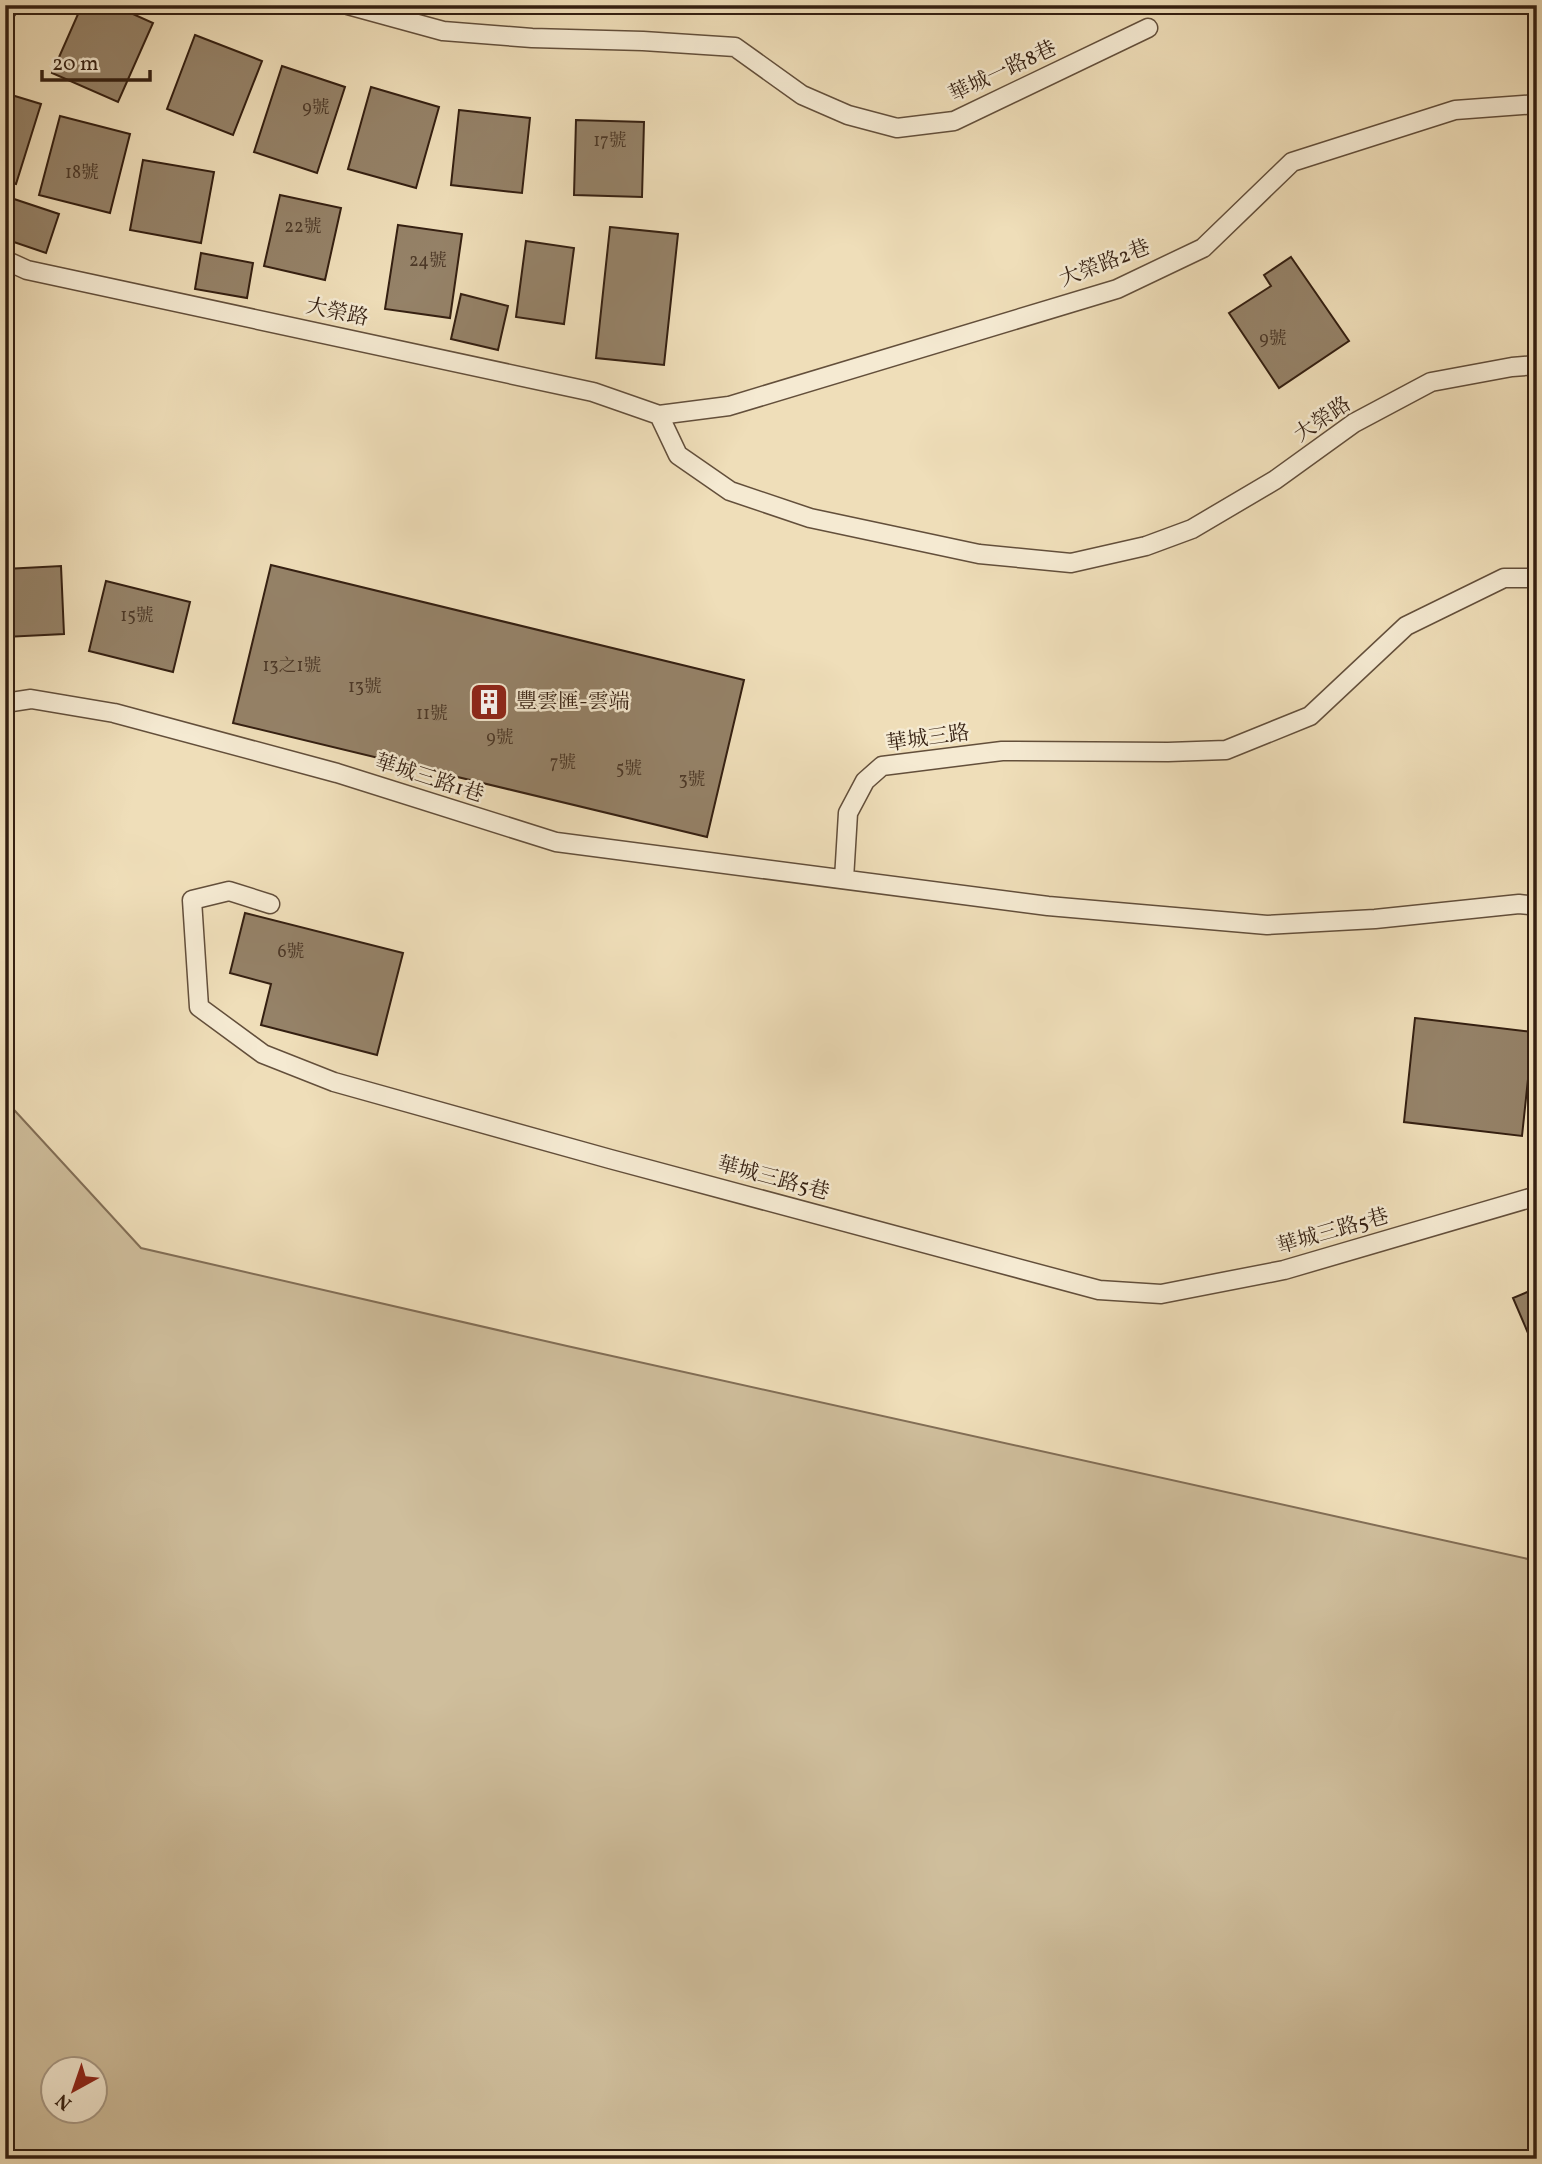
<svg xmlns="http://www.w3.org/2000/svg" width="1542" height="2164" font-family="Vollkorn,'Noto Serif TC',serif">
<rect width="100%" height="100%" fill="#efdeb9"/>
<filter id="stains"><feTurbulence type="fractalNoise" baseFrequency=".00286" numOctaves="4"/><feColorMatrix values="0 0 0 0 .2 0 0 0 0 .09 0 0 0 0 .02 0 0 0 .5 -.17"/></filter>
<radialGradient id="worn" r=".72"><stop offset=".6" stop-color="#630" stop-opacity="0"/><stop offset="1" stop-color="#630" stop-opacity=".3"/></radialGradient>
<path fill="#cfbe9c" stroke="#826e56" stroke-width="2" fill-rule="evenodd" d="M 5,1100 L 141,1248 L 567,1346 L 1537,1561 L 1537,2159 L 5,2159 ZM 52,2070 L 94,2070 L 94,2112 L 52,2112 Z"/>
<path fill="#958268" stroke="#341f11" stroke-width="2" d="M 5,5 L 21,5 L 5,31 Z
M 82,5 L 113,5 L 153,23 L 118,102 L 52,73 Z
M 195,35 L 262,61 L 233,135 L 167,109 Z
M 282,66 L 345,87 L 317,173 L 254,152 Z
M 371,87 L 439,107 L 416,188 L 348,169 Z
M 5,93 L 41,104 L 16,184 L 5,181 Z
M 459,110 L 530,118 L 522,193 L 451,185 Z
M 60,116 L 130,134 L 110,213 L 39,195 Z
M 576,120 L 644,122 L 642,197 L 574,195 Z
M 143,160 L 214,172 L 201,243 L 130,230 Z
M 280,195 L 341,208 L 325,280 L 264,266 Z
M 5,196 L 59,214 L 46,253 L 5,239 Z
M 398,225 L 462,234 L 450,318 L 385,309 Z
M 610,227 L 678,234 L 664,365 L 596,358 Z
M 526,241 L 574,248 L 564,324 L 516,317 Z
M 201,253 L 253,263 L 247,298 L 195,289 Z
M 1291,257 L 1349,341 L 1279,388 L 1229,313 L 1271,286 L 1264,275 Z
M 461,294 L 508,306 L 498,350 L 451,339 Z
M 271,565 L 744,680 L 707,837 L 233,723 Z
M 61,566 L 64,634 L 5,637 L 5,569 Z
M 106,581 L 190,602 L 173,672 L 89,651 Z
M 245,913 L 403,953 L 377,1055 L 261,1025 L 271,984 L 230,973 Z
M 1415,1018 L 1533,1032 L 1522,1136 L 1404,1122 Z
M 1537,1288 L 1537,1354 L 1513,1298 Z"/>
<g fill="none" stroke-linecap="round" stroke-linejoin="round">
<g stroke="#634f3b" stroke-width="21">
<path id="lane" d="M 348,5 L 443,31 L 532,38 L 643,41 L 735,47 L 802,95 L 848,115 L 897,128 L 954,121 L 1148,28
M 5,260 L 27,270 L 593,392 L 659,415 L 729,406 L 1117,289 L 1203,248 L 1292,162 L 1455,110 L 1537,104
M 659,415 L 678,455 L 730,491 L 810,518 L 979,554 L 1071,563 L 1146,546 L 1192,529 L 1275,480 L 1354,423 L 1431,382 L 1512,367 L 1537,365
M 5,703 L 31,699 L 114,713 L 337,773 L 556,842 L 1048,906 L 1267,925 L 1375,919 L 1519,904 L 1537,906
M 844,879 L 848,813 L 865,781 L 882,766 L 1002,751 L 1168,752 L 1226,750 L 1310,716 L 1406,626 L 1504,578 L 1537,578
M 270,904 L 229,891 L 192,900 L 199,1007 L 263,1054 L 334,1082 L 610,1159 L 1099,1290 L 1161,1294 L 1284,1270 L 1537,1196"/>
</g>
<use href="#lane" stroke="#f5ead2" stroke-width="18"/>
</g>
<defs>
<g id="building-square" transform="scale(2.0125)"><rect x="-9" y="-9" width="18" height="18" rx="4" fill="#8f2418" stroke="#f5ead2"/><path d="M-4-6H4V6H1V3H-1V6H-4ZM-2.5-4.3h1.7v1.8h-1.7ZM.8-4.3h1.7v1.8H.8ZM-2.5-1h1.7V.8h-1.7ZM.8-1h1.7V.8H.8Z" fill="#fff"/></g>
</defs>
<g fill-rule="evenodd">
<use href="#building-square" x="489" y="702"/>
</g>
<g text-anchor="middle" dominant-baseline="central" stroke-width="5" stroke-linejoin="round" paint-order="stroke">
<g font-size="18" fill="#4c3827">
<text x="316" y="108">9號</text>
<text x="610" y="141">17號</text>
<text x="82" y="173">18號</text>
<text x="303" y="227">22號</text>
<text x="428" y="261">24號</text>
<text x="1273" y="339">9號</text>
<text x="137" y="616">15號</text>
<text x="292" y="666">13之1號</text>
<text x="365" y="687">13號</text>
<text x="432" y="714">11號</text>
<text x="500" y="738">9號</text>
<text x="563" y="763">7號</text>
<text x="629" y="769">5號</text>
<text x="692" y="780">3號</text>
<text x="291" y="952">6號</text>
</g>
<g font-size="21" fill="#341f11" stroke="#f5ead2">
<text transform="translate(1003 72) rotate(-25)">華城一路8巷</text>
<text transform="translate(1105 264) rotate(-21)">大榮路2巷</text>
<text transform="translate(337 313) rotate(12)">大榮路</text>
<text transform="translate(1323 420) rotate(-34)">大榮路</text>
<text transform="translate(928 739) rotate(-8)">華城三路</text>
<text transform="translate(429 779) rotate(18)">華城三路1巷</text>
<text transform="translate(773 1179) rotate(15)">華城三路5巷</text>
<text transform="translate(1333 1232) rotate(-16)">華城三路5巷</text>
</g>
<g font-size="21" fill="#341f11" stroke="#f5ead2" text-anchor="start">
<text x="516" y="702">豐雲匯-雲端</text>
</g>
</g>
<rect width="1542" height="2164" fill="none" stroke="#efdeb9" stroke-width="28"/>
<rect x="7" y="7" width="1528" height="2150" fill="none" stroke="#341f11" stroke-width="3.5"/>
<rect x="14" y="14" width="1514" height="2136" fill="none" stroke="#341f11" stroke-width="2"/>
<g transform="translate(74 2090) rotate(220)"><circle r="33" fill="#f5ead2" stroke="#a89985" stroke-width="2"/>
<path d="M0-5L12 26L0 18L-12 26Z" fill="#8f2418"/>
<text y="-10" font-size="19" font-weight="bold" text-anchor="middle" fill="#341f11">N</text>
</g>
<path d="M42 70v10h108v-10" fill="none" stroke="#341f11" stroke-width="3.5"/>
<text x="52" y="70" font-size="21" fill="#341f11" stroke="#f5ead2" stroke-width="5" paint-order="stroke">20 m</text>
<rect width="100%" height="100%" filter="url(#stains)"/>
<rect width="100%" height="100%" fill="url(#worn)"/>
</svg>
